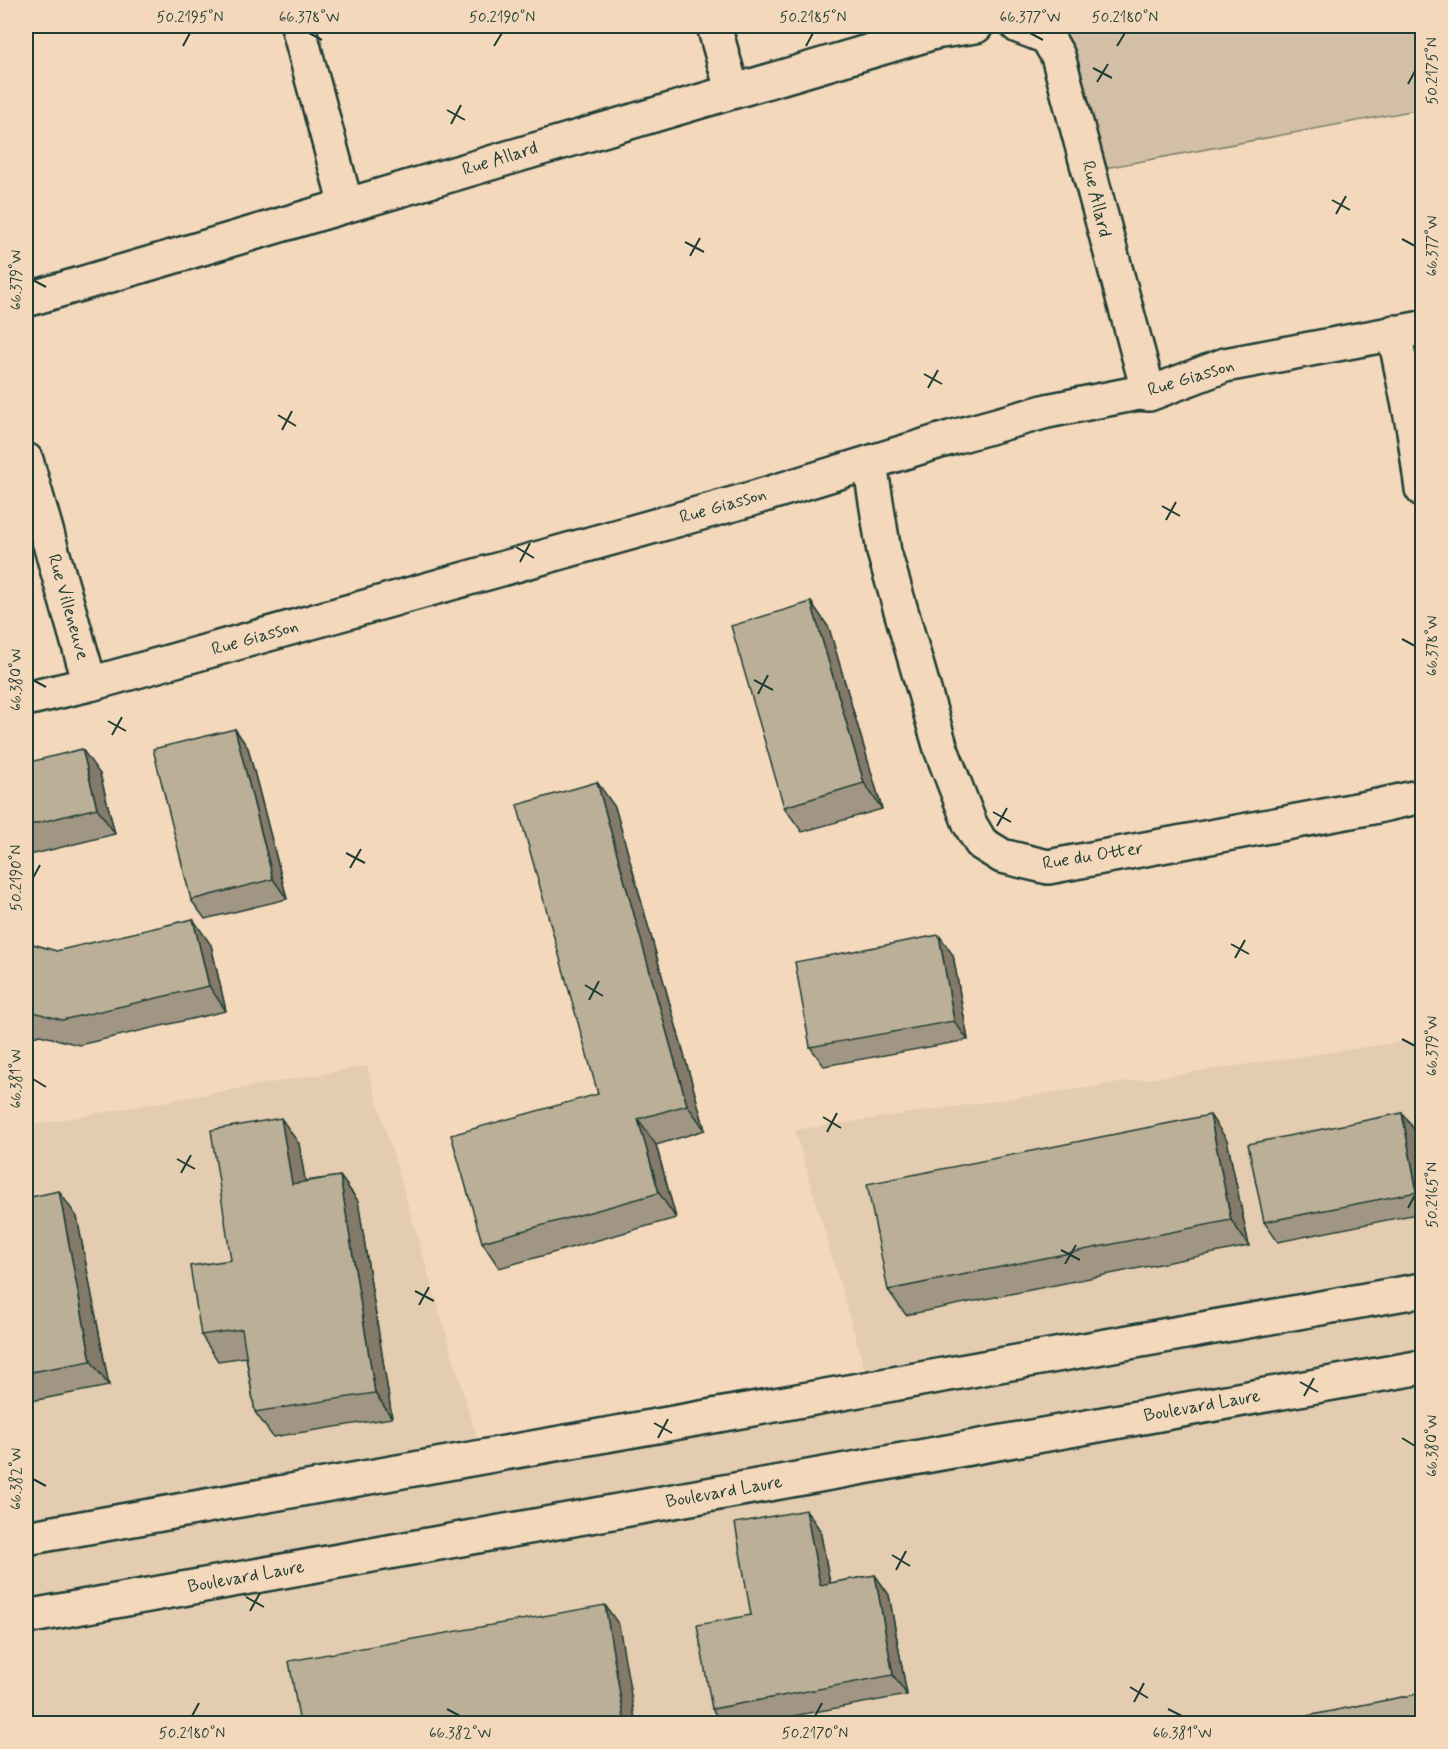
<svg xmlns="http://www.w3.org/2000/svg" width="1448" height="1749" font-family="Mynerve,sans-serif">
<rect width="100%" height="100%" fill="#f4d8bb"/>
<filter id="ink" filterUnits="userSpaceOnUse"><feTurbulence type="fractalNoise" baseFrequency=".0167" numOctaves="2"/><feDisplacementMap in="SourceGraphic" scale="12" xChannelSelector="R" yChannelSelector="G"/><feConvolveMatrix kernelMatrix="1 2 1 2 8 2 1 2 1" color-interpolation-filters="sRGB"/></filter>
<g filter="url(#ink)">
<path fill="#e3ccb0" d="M 1422,1039 L 1422,1723 L 26,1724 L 26,1126 L 367,1066 L 482,1456 L 870,1387 L 795,1130 Z"/>
<path fill="#d2bfa5" stroke="#787e6c" stroke-width="1.5" d="M 1018,26 L 1422,26 L 1422,109 L 1089,171 L 1058,56 Z"/>
<g fill="none" stroke-linecap="round" stroke-linejoin="round">
<g stroke="#1f3d34" stroke-width="38">
<path id="street" d="M 298,26 L 346,205
M 714,26 L 732,90
M 1018,26 L 1047,37 L 1058,56 L 1149,394
M 26,300 L 935,32 L 976,26
M 1394,332 L 1414,431 L 1422,489
M 26,460 L 90,684
M 870,464 L 884,552 L 941,749 L 970,824 L 981,843 L 1002,856 L 1048,867 L 1378,806 L 1422,796
M 26,699 L 90,684 L 751,499 L 950,438 L 1047,411 L 1138,393 L 1149,394 L 1225,365 L 1422,328"/>
</g>
<g stroke="#1f3d34" stroke-width="38">
<path id="highway" d="M 26,1538 L 1422,1290
M 26,1617 L 1422,1367"/>
</g>
<use href="#street" stroke="#f4d8bb" stroke-width="33"/>
<use href="#highway" stroke="#f4d8bb" stroke-width="33"/>
</g>
<path fill="#a19683" stroke="#1f3d34" stroke-width="1.5" d="M 811,602 L 829,628 L 882,809 L 802,832 L 784,807 Z
M 235,729 L 248,748 L 287,899 L 205,919 L 191,900 Z
M 26,763 L 100,774 L 115,834 L 26,856 Z
M 615,807 L 705,1130 L 656,1145 L 676,1218 L 499,1268 L 482,1242 L 598,1094 Z
M 26,942 L 56,951 L 211,945 L 226,1011 L 79,1045 L 40,1035 L 26,1039 Z
M 953,955 L 968,1040 L 824,1066 L 810,1047 Z
M 1402,1113 L 1416,1132 L 1422,1168 L 1422,1213 L 1278,1242 L 1264,1222 Z
M 1227,1140 L 1249,1246 L 906,1315 L 888,1290 Z
M 299,1144 L 305,1181 L 340,1176 L 358,1201 L 392,1418 L 273,1437 L 255,1412 L 246,1357 L 218,1361 L 201,1335 L 231,1260 Z
M 26,1198 L 77,1217 L 109,1386 L 26,1402 Z
M 806,1510 L 820,1530 L 830,1583 L 875,1575 L 889,1595 L 907,1695 L 750,1724 L 722,1724 L 712,1709 L 751,1615 Z"/>
<path fill="#837a6a" stroke="#1f3d34" stroke-width="1.5" d="M 811,602 L 829,628 L 882,809 L 864,783 Z
M 235,729 L 248,748 L 287,899 L 273,879 Z
M 82,749 L 100,774 L 115,834 L 97,808 Z
M 597,782 L 615,807 L 705,1130 L 687,1105 Z
M 193,919 L 211,945 L 226,1011 L 209,986 Z
M 939,935 L 953,955 L 968,1040 L 954,1021 Z
M 1402,1113 L 1416,1132 L 1422,1168 L 1422,1199 L 1417,1192 Z
M 1210,1115 L 1227,1140 L 1249,1246 L 1231,1220 Z
M 281,1118 L 299,1144 L 310,1209 L 292,1184 Z
M 638,1119 L 656,1145 L 676,1218 L 659,1193 Z
M 340,1176 L 358,1201 L 392,1418 L 375,1393 Z
M 59,1191 L 77,1217 L 109,1386 L 91,1361 Z
M 806,1510 L 820,1530 L 834,1605 L 820,1585 Z
M 875,1575 L 889,1595 L 907,1695 L 893,1675 Z
M 605,1605 L 619,1625 L 636,1724 L 625,1724 Z"/>
<path fill="#bbaf98" stroke="#1f3d34" stroke-width="1.5" d="M 811,602 L 864,783 L 784,807 L 731,626 Z
M 235,729 L 273,879 L 191,900 L 153,749 Z
M 82,749 L 97,808 L 26,826 L 26,763 Z
M 597,782 L 687,1105 L 638,1119 L 659,1193 L 482,1242 L 451,1135 L 598,1094 L 517,805 Z
M 193,919 L 209,986 L 62,1020 L 26,1010 L 26,942 L 56,951 Z
M 939,935 L 954,1021 L 810,1047 L 795,962 Z
M 1402,1113 L 1417,1192 L 1264,1222 L 1248,1144 Z
M 1210,1115 L 1231,1220 L 888,1290 L 867,1184 Z
M 281,1118 L 292,1184 L 340,1176 L 375,1393 L 255,1412 L 242,1329 L 201,1335 L 190,1266 L 231,1260 L 211,1130 Z
M 59,1191 L 91,1361 L 26,1373 L 26,1198 Z
M 806,1510 L 820,1585 L 875,1575 L 893,1675 L 712,1709 L 697,1625 L 751,1615 L 735,1523 Z
M 605,1605 L 625,1724 L 300,1724 L 289,1661 Z
M 1422,1693 L 1422,1724 L 1267,1724 Z"/>
</g>
<path fill="none" stroke="#1f3d34" stroke-width="2" d="M 309,33 L 322,40M 1030,33 L 1043,40M 183,46 L 190,33M 494,46 L 502,33M 806,46 L 813,33M 1117,46 L 1125,33M 1093,68 L 1112,78M 1097,82 L 1108,64M 1408,84 L 1415,71M 447,110 L 465,120M 451,124 L 461,105M 1332,200 L 1350,210M 1336,214 L 1346,196M 1402,239 L 1415,246M 685,242 L 704,252M 690,256 L 700,238M 33,280 L 46,287M 924,374 L 942,384M 928,388 L 938,370M 278,415 L 296,426M 282,430 L 292,411M 1162,506 L 1180,516M 1166,520 L 1176,502M 516,547 L 534,558M 520,562 L 530,543M 1402,639 L 1415,646M 33,680 L 46,687M 754,680 L 773,690M 758,694 L 768,675M 108,721 L 126,731M 112,735 L 122,717M 993,812 L 1011,822M 997,826 L 1007,808M 346,853 L 365,863M 350,868 L 361,849M 33,878 L 40,865M 1231,944 L 1249,954M 1235,958 L 1245,940M 585,985 L 603,996M 589,1000 L 599,981M 1402,1039 L 1415,1046M 33,1079 L 46,1087M 823,1117 L 841,1128M 827,1132 L 837,1113M 177,1159 L 195,1169M 181,1173 L 191,1155M 1408,1208 L 1415,1195M 1061,1250 L 1080,1260M 1065,1264 L 1076,1245M 415,1291 L 434,1301M 419,1305 L 429,1287M 1300,1382 L 1318,1392M 1304,1396 L 1314,1378M 654,1423 L 672,1433M 658,1438 L 668,1419M 1402,1438 L 1415,1446M 33,1479 L 46,1486M 892,1555 L 910,1566M 896,1570 L 906,1551M 246,1597 L 264,1607M 250,1611 L 260,1593M 1130,1687 L 1148,1698M 1134,1702 L 1144,1683M 447,1709 L 460,1716M 1168,1709 L 1182,1716M 192,1716 L 199,1703M 815,1716 L 822,1703"/>
<g text-anchor="middle" dominant-baseline="central" stroke-width="4.5" stroke-linejoin="round" paint-order="stroke">
<g font-size="18" fill="#1f3d34" stroke="#f4d8bb">
<text transform="translate(500 159) rotate(-17)">Rue Allard</text>
<text transform="translate(1096 199) rotate(77)">Rue Allard</text>
<text transform="translate(1191 378) rotate(-17)">Rue Giasson</text>
<text transform="translate(723 506) rotate(-16)">Rue Giasson</text>
<text transform="translate(68 607) rotate(74)">Rue Villeneuve</text>
<text transform="translate(255 638) rotate(-16)">Rue Giasson</text>
<text transform="translate(1093 856) rotate(-9)">Rue du Otter</text>
<text transform="translate(1202 1406) rotate(-10)">Boulevard Laure</text>
<text transform="translate(724 1492) rotate(-10)">Boulevard Laure</text>
<text transform="translate(246 1577) rotate(-10)">Boulevard Laure</text>
</g>
</g>
<rect width="1448" height="1749" fill="none" stroke="#f4d8bb" stroke-width="66"/>
<rect x="33" y="33" width="1382" height="1683" fill="none" stroke="#1f3d34" stroke-width="2"/>
<g font-size="15" text-anchor="middle" fill="#1f3d34">
<text x="190" y="22">50.2195°N</text>
<text x="309" y="22">66.378°W</text>
<text x="502" y="22">50.2190°N</text>
<text x="813" y="22">50.2185°N</text>
<text x="1030" y="22">66.377°W</text>
<text x="1125" y="22">50.2180°N</text>
<text transform="translate(1432 71) rotate(-90)" y="5">50.2175°N</text>
<text transform="translate(1432 246) rotate(-90)" y="5">66.377°W</text>
<text transform="translate(16 280) rotate(-90)" y="5">66.379°W</text>
<text transform="translate(1432 646) rotate(-90)" y="5">66.378°W</text>
<text transform="translate(16 680) rotate(-90)" y="5">66.380°W</text>
<text transform="translate(16 878) rotate(-90)" y="5">50.2190°N</text>
<text transform="translate(1432 1046) rotate(-90)" y="5">66.379°W</text>
<text transform="translate(16 1079) rotate(-90)" y="5">66.381°W</text>
<text transform="translate(1432 1195) rotate(-90)" y="5">50.2165°N</text>
<text transform="translate(1432 1446) rotate(-90)" y="5">66.380°W</text>
<text transform="translate(16 1479) rotate(-90)" y="5">66.382°W</text>
<text x="192" y="1738">50.2180°N</text>
<text x="460" y="1738">66.382°W</text>
<text x="815" y="1738">50.2170°N</text>
<text x="1182" y="1738">66.381°W</text>
</g>
</svg>
